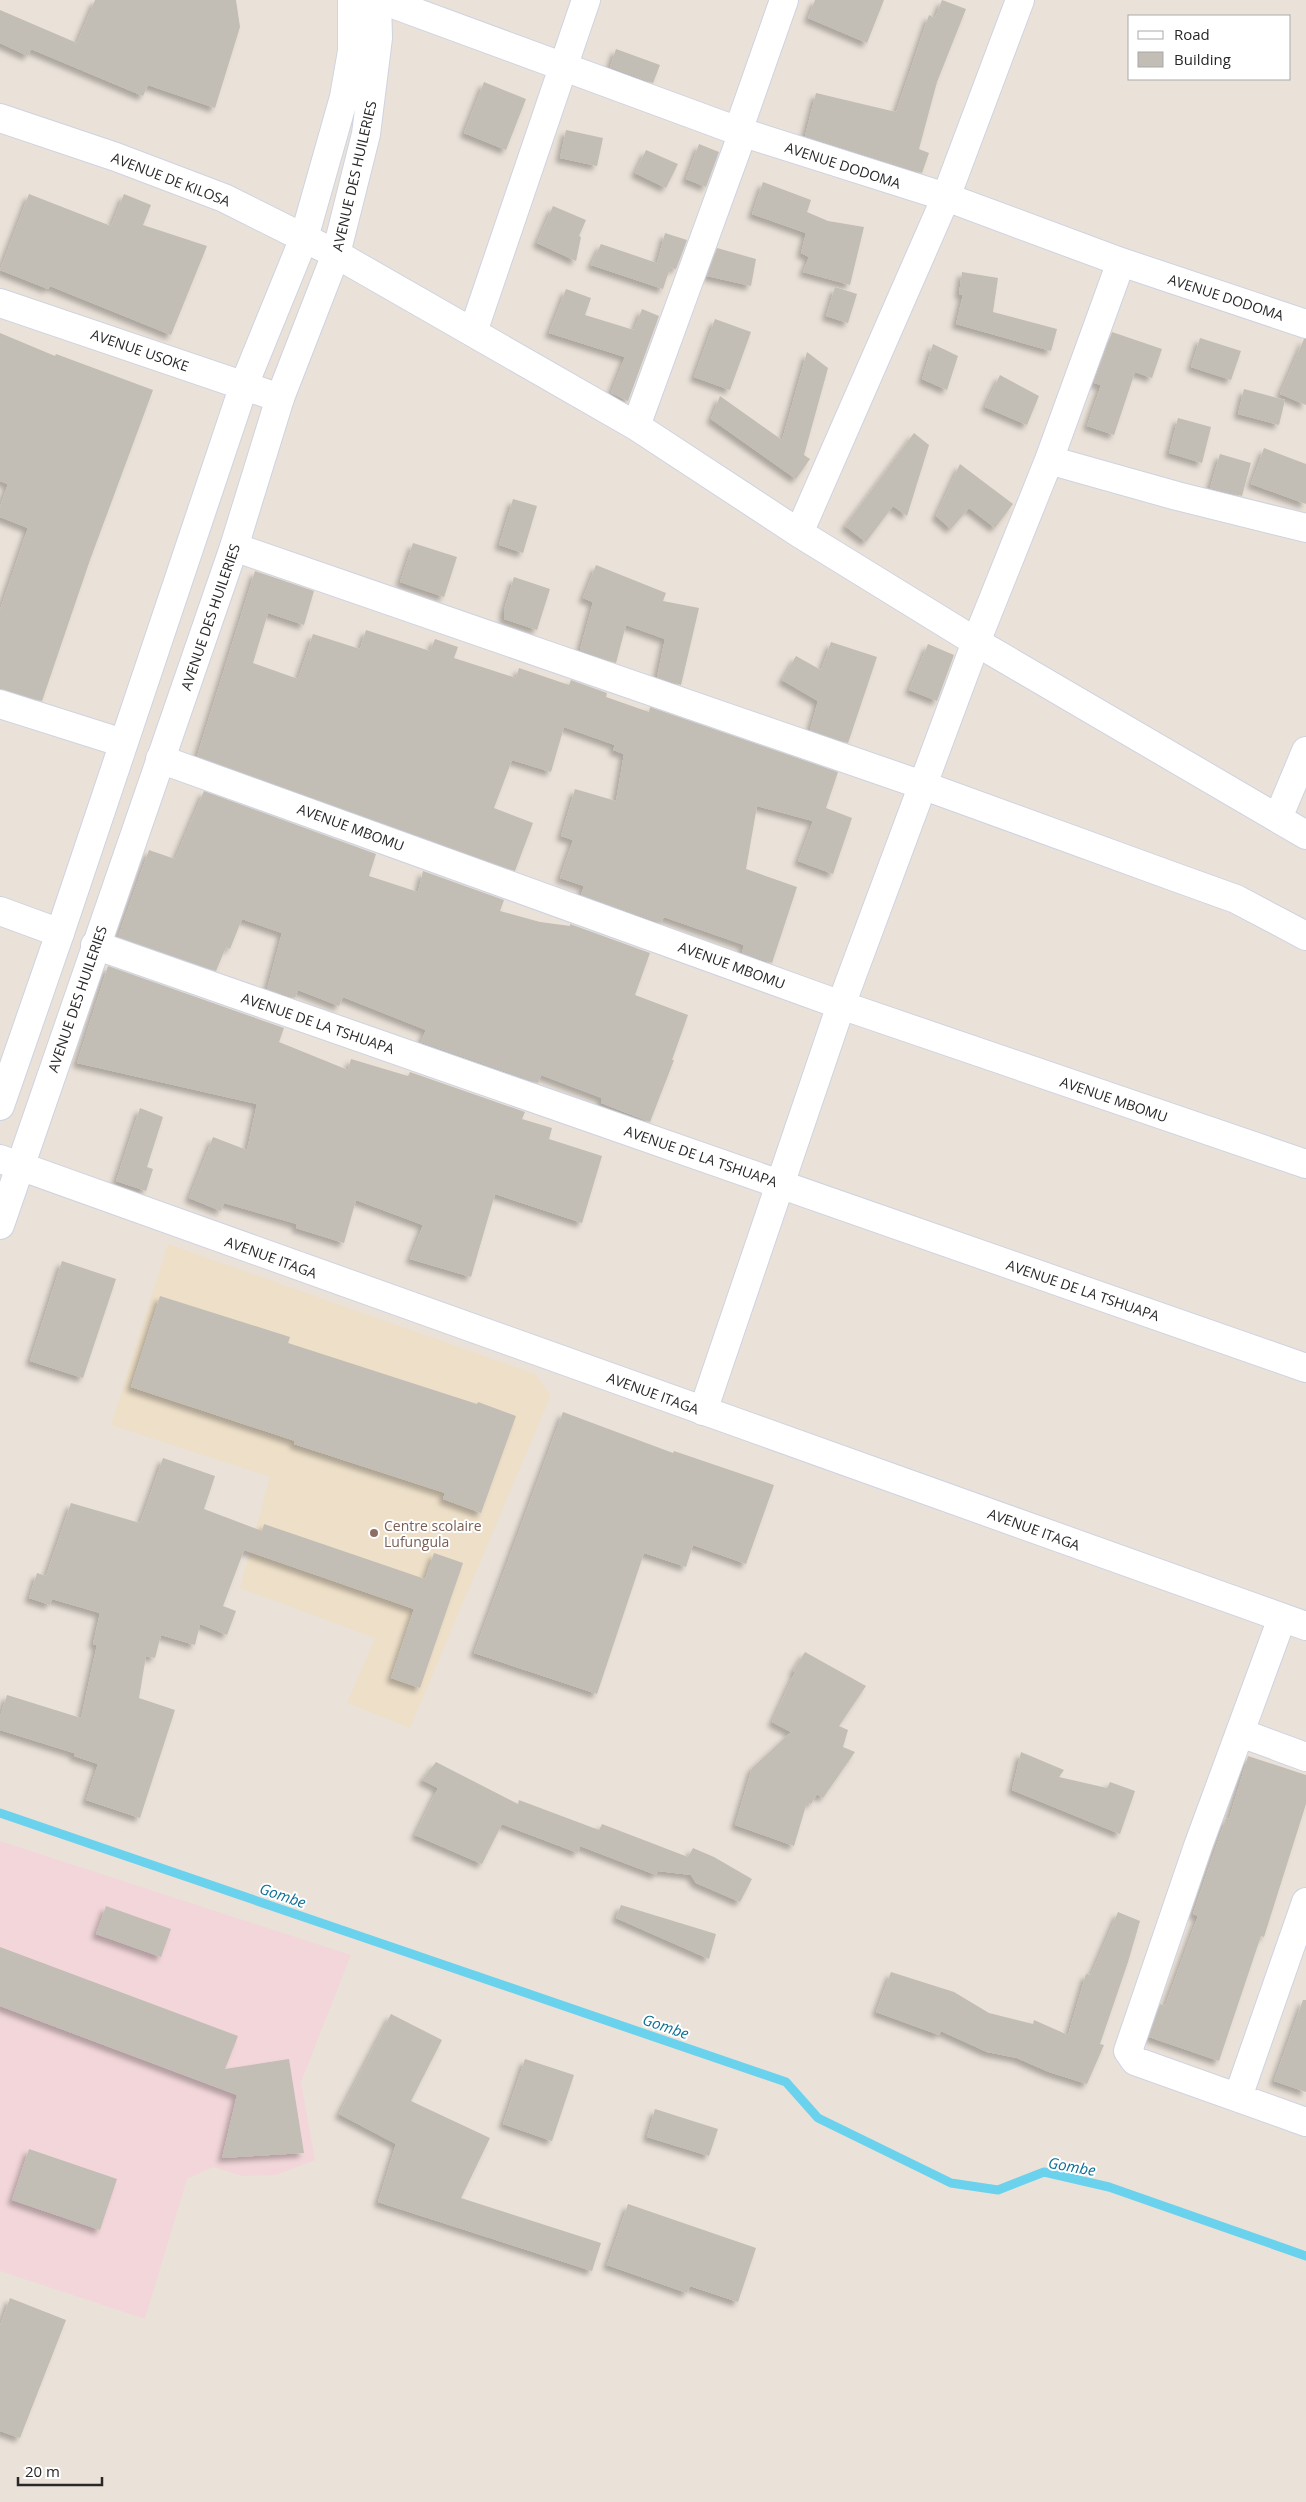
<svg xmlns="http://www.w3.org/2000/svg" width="1306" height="2502" font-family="'Open Sans',sans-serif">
<defs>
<filter id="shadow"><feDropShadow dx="-4.5" dy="4.5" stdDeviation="2.5" flood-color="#0004"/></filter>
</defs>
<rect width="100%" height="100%" fill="#eae2d9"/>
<path fill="#eddfc8" d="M 168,1244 L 535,1374 L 551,1395 L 410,1728 L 347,1703 L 375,1638 L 240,1588 L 270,1477 L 111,1425 Z"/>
<path fill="#f2d6d9" d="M 0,1841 L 351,1955 L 301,2082 L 315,2160 L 276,2175 L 242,2176 L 213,2167 L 187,2179 L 145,2319 L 0,2271 Z"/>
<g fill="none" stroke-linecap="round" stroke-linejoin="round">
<path stroke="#6bd2ed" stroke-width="9" d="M 0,1813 L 786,2082 L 818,2118 L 951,2183 L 998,2190 L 1044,2172 L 1109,2187 L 1306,2256"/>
</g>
<path fill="#c2bdb5" filter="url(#shadow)" d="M 95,0 L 236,0 L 240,27 L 215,108 L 148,85 L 143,96 L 31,49 L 28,56 L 0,43 L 0,10 L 77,43 Z
M 815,0 L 884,0 L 867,43 L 808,18 Z
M 942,0 L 966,9 L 937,82 L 919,149 L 929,153 L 922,173 L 805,136 L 816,93 L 896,112 L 929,15 L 935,18 Z
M 616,49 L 660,65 L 653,83 L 610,67 Z
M 484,82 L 526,99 L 506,150 L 464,133 Z
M 566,130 L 603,138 L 597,166 L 560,158 Z
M 699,144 L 719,152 L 706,187 L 686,179 Z
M 646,150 L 678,164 L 666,188 L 635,173 Z
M 763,182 L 811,200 L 807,212 L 828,221 L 864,227 L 850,285 L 803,272 L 809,257 L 801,253 L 806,233 L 752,214 Z
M 29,194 L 111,226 L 124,194 L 151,205 L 143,225 L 207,246 L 171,335 L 50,286 L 48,289 L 0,270 Z
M 553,206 L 586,220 L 579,236 L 581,237 L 576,261 L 537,243 Z
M 665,233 L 687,240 L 676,269 L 670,268 L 663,289 L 591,265 L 601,244 L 657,263 Z
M 717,248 L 756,259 L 751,286 L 707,276 Z
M 962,272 L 998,278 L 993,312 L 1057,329 L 1051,351 L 956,324 L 963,295 L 959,294 Z
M 835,287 L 857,294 L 848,323 L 826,316 Z
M 566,289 L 591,298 L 585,315 L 634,330 L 642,309 L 659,316 L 628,401 L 611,393 L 625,357 L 549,333 Z
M 715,319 L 751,332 L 730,390 L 694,377 Z
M 1112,332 L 1162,349 L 1152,378 L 1135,372 L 1114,435 L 1087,426 L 1101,385 L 1094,383 Z
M 0,333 L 55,356 L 56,354 L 153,390 L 90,560 L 42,701 L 0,689 L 0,610 L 28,528 L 0,517 L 0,507 L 8,484 L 0,481 Z
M 1200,338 L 1241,351 L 1231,380 L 1191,367 Z
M 1304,339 L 1306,339 L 1306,405 L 1280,394 Z
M 933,344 L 958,356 L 947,390 L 922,379 Z
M 807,352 L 828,368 L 804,455 L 810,459 L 796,479 L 711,419 L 720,396 L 782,440 Z
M 1000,375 L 1039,396 L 1027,425 L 985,407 Z
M 1244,389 L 1285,400 L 1279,425 L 1238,414 Z
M 1178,418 L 1211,427 L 1202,463 L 1169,453 Z
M 914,433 L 929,445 L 907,516 L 893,506 L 866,542 L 845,526 Z
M 1264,448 L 1306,464 L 1306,504 L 1251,484 Z
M 1220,454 L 1251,463 L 1242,496 L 1210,488 Z
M 960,464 L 1013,504 L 995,528 L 969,508 L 951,529 L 936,516 Z
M 513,499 L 537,506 L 523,553 L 499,545 Z
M 413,543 L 457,557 L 444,597 L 400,582 Z
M 596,565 L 666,593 L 663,601 L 699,608 L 681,685 L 657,677 L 665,639 L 626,625 L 616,663 L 580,650 L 593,602 L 583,598 Z
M 255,571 L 314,591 L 304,625 L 268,613 L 253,663 L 298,679 L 313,634 L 360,649 L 366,630 L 430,651 L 435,639 L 458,647 L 454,658 L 516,678 L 519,668 L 569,685 L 571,680 L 607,693 L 606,697 L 649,712 L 650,707 L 838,772 L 826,808 L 852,818 L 833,874 L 798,861 L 813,821 L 757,806 L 746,869 L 797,887 L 772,963 L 742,953 L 744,945 L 664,917 L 661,923 L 581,895 L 584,886 L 560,878 L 573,840 L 561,836 L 575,789 L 616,801 L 624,754 L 613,750 L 615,745 L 564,727 L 551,772 L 512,760 L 494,808 L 533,823 L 515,871 L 197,756 Z
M 514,577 L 550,589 L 537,630 L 504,619 L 504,610 Z
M 831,642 L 877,657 L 848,743 L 810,730 L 818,701 L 782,680 L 796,656 L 821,670 Z
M 928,644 L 954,655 L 937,701 L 909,690 Z
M 204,791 L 376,854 L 369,876 L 418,892 L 423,871 L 504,900 L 500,911 L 540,922 L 570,926 L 570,924 L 650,953 L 635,995 L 688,1015 L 672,1060 L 674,1060 L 650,1122 L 601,1103 L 602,1098 L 541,1075 L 538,1083 L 421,1042 L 426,1030 L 343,997 L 339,1006 L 298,990 L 295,998 L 267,989 L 282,933 L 242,919 L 230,949 L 226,947 L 216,971 L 118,937 L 149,850 L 175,859 Z
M 108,966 L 284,1028 L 279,1042 L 348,1070 L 351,1059 L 408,1076 L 410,1072 L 525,1112 L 522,1119 L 552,1128 L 549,1139 L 602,1156 L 582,1223 L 495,1194 L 471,1277 L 410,1259 L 423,1225 L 356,1200 L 344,1243 L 296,1228 L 297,1224 L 224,1203 L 221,1211 L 189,1198 L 213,1137 L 247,1150 L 257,1104 L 77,1063 Z
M 140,1108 L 163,1117 L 147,1167 L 153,1169 L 146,1191 L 116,1181 Z
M 62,1261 L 116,1279 L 83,1378 L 30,1361 Z
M 160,1296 L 290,1337 L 288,1343 L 477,1404 L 478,1402 L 516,1416 L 481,1513 L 443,1499 L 445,1493 L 294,1444 L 295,1441 L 131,1387 Z
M 563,1412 L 673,1453 L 674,1451 L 774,1485 L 746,1564 L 693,1545 L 686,1567 L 644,1553 L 597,1694 L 474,1653 Z
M 163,1458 L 215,1476 L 204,1509 L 262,1531 L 264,1524 L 425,1579 L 434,1553 L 463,1563 L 420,1688 L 391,1678 L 414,1609 L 244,1550 L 223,1606 L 236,1611 L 227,1635 L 200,1624 L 195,1645 L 161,1635 L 155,1658 L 146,1656 L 139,1698 L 175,1710 L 140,1818 L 86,1800 L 98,1764 L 74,1756 L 74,1753 L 0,1730 L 0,1717 L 7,1695 L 81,1718 L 97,1645 L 93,1644 L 100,1613 L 52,1599 L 50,1605 L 29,1598 L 37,1573 L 46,1576 L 71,1503 L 140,1523 Z
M 805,1652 L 866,1686 L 839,1726 L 848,1730 L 843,1747 L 855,1752 L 823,1798 L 817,1794 L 811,1804 L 807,1802 L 794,1846 L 735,1825 L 752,1768 L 791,1732 L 772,1722 L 795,1672 L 793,1671 Z
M 1021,1752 L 1064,1770 L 1059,1777 L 1107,1788 L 1110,1782 L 1135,1791 L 1120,1834 L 1012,1790 Z
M 1248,1756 L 1306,1775 L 1306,1804 L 1264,1937 L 1261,1936 L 1219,2061 L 1149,2037 L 1160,2004 L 1165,2006 L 1198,1916 L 1193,1914 L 1226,1818 L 1229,1819 Z
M 436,1762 L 518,1804 L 519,1800 L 599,1830 L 602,1824 L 688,1857 L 693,1848 L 714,1857 L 752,1879 L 740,1902 L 696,1883 L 691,1875 L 658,1871 L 656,1875 L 580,1846 L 578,1853 L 502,1824 L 482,1864 L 415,1835 L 438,1788 L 422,1780 Z
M 621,1905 L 716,1934 L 709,1959 L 616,1918 Z
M 106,1906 L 171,1929 L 161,1957 L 96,1934 Z
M 1118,1912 L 1140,1921 L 1128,1962 L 1100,2044 L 1104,2045 L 1087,2084 L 1049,2072 L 1017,2058 L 987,2052 L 941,2031 L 939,2035 L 876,2012 L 891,1972 L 954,1992 L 989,2013 L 1033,2024 L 1034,2020 L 1068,2035 L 1086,1974 L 1091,1975 Z
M 0,1947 L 238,2036 L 225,2069 L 289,2059 L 304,2153 L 222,2158 L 237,2095 L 0,2006 Z
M 1303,2000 L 1306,2000 L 1306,2092 L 1274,2081 Z
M 391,2014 L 442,2040 L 411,2101 L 490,2138 L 461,2198 L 601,2243 L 592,2271 L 378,2202 L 396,2144 L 339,2114 Z
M 525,2059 L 574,2075 L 552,2141 L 503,2124 Z
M 655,2109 L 718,2129 L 709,2156 L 647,2137 Z
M 29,2149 L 117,2179 L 100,2230 L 12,2200 Z
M 628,2204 L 756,2248 L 738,2302 L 690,2286 L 687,2293 L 607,2265 Z
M 10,2298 L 66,2320 L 20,2438 L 0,2431 L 0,2326 Z"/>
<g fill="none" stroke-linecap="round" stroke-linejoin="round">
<g stroke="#ced3e1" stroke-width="30">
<path id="minor" d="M 382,0 L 738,131 L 946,197 L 1121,262 L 1306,324
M 0,118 L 116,157 L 224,198 L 336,254 L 636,426 L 799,533 L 976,642 L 1306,835
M 738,131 L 784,0
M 0,303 L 280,398
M 473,332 L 586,0
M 636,426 L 743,132
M 1049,460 L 1177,496 L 1306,528
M 799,533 L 946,197 L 1020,0
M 234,547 L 922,785 L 1172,876 L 1236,899 L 1306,936
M 0,704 L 123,743
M 160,759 L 841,1005 L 1306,1164
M 1278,818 L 1306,751
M 0,911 L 60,933
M 95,945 L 1306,1368
M 703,1411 L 841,1005 L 976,642 L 1049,460 L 1121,262
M 1282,1618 L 1198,1846 L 1128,2051 L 1135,2061 L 1306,2122
M 1241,1733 L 1306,1757
M 1238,2097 L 1306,1902"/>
</g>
<g stroke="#ced3e1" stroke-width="30">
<path id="tertiary" d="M 0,1159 L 1306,1626"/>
</g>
<g stroke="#ced3e1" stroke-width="30">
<path id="secondary" d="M 0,1106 L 60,933 L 244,385 L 304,238 L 344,97 L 352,51 L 352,0
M 0,1225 L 234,547 L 280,398 L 336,254 L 366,134 L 378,38 L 377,0"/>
</g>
<use href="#minor" stroke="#fff" stroke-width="28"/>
<use href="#tertiary" stroke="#fff" stroke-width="28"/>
<use href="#secondary" stroke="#fff" stroke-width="28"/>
</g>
<circle fill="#8d6e63" stroke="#fff" stroke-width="2" cx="374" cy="1533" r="5"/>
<g text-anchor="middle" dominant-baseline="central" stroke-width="4" stroke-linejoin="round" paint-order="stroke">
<g font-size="14" fill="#282828" stroke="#fff">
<text transform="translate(843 165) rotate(18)">AVENUE DODOMA</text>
<text transform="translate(354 176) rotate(-77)">AVENUE DES HUILERIES</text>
<text transform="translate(171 179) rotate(21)">AVENUE DE KILOSA</text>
<text transform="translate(1226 297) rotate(18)">AVENUE DODOMA</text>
<text transform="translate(140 350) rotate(19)">AVENUE USOKE</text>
<text transform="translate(210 617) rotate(-71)">AVENUE DES HUILERIES</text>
<text transform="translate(351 827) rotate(20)">AVENUE MBOMU</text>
<text transform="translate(732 965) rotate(20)">AVENUE MBOMU</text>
<text transform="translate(77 999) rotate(-71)">AVENUE DES HUILERIES</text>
<text transform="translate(318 1023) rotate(19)">AVENUE DE LA TSHUAPA</text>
<text transform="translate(1114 1099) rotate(19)">AVENUE MBOMU</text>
<text transform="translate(701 1156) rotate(19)">AVENUE DE LA TSHUAPA</text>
<text transform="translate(271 1257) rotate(20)">AVENUE ITAGA</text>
<text transform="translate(1083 1290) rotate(19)">AVENUE DE LA TSHUAPA</text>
<text transform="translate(653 1393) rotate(20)">AVENUE ITAGA</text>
<text transform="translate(1034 1529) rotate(20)">AVENUE ITAGA</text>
</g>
<g font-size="14" fill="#785e54" stroke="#fff" text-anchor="start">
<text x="384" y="1525">Centre scolaire<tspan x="384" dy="16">Lufungula</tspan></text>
</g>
<g font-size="15" font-style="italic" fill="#0d6f96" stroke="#fff">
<text transform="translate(283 1895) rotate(19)">Gombe</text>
<text transform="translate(666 2026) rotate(19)">Gombe</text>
<text transform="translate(1072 2166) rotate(10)">Gombe</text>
</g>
</g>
<rect x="1128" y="15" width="162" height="65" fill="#ffffff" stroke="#a9a9a9"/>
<rect x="1138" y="31" width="25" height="8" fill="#ffffff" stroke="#a9a9a9"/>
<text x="1174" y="40" font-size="15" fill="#282828">Road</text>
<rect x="1138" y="52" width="25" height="15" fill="#c2bdb5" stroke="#a9a9a9"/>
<text x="1174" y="65" font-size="15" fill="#282828">Building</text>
<path d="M18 2477v8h84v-8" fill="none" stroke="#282828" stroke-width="2.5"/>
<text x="25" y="2477" font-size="15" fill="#282828" stroke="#ffffff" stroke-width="4" paint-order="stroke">20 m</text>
</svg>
